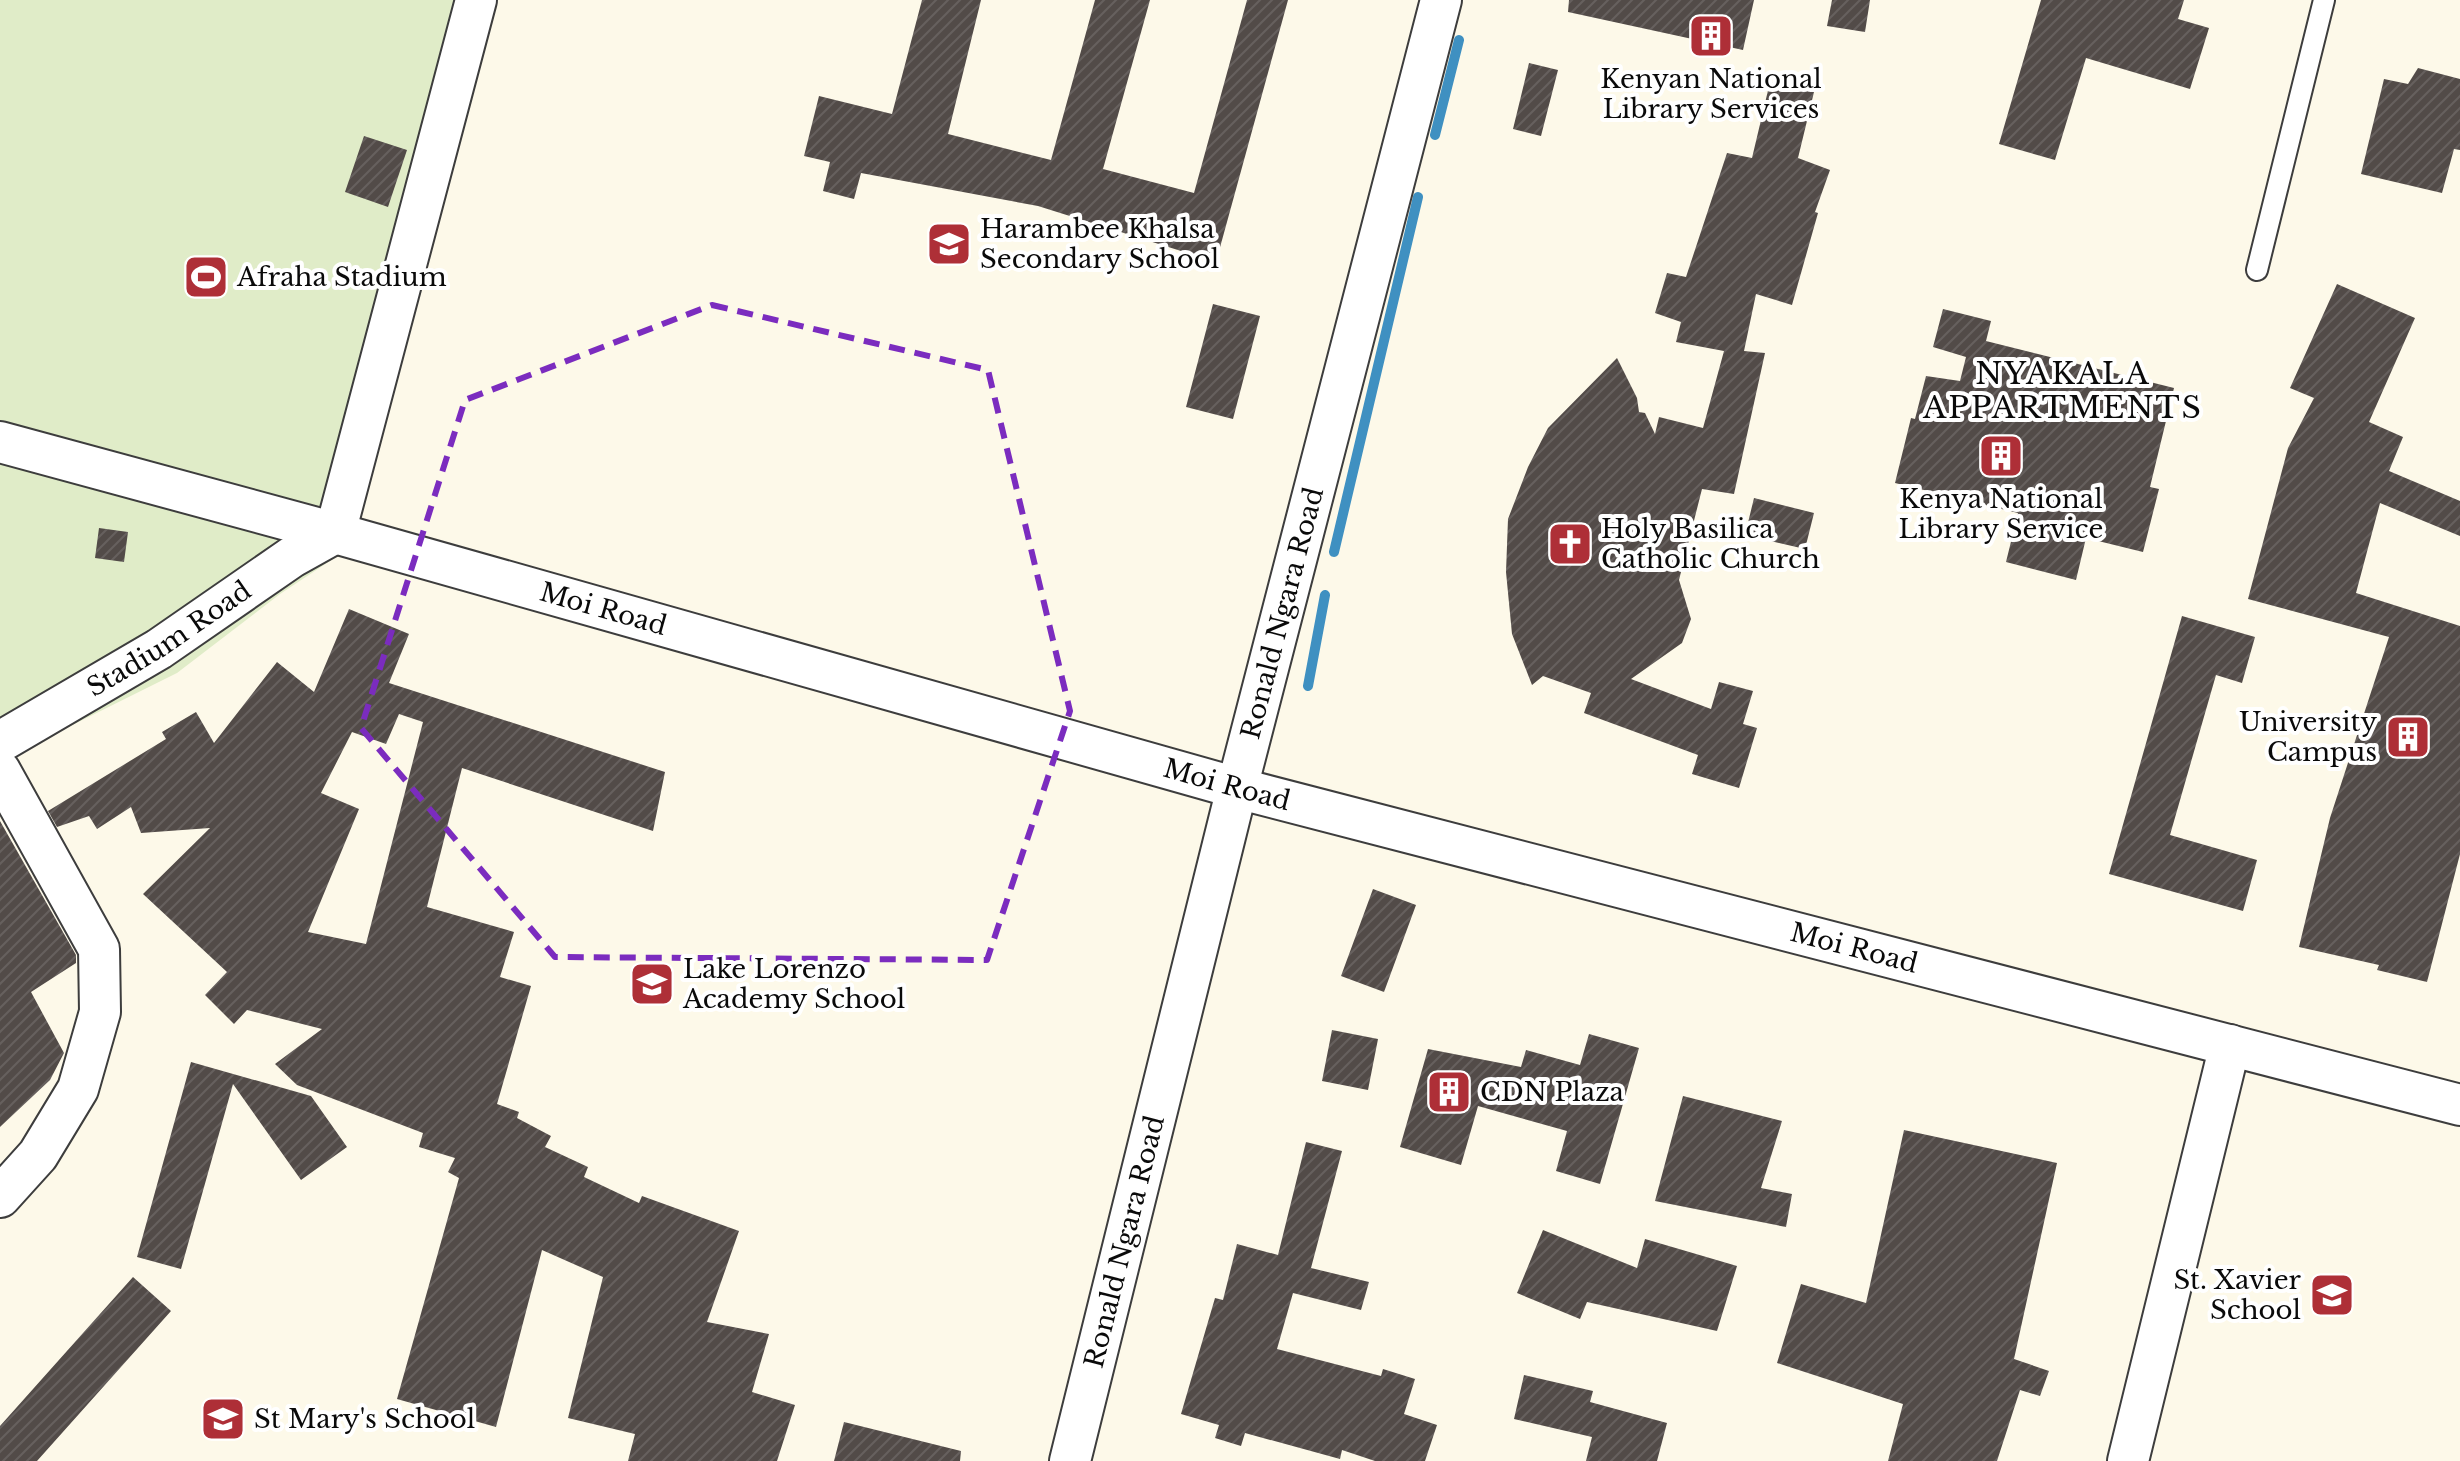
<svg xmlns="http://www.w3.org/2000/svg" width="2460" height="1461" font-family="'Libre Baskerville',serif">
<defs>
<pattern id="building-hatch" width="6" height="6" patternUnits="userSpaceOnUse" patternTransform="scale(2)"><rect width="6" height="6" fill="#524b48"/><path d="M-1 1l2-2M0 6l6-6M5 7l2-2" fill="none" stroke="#66605e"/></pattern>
</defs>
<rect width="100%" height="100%" fill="#fdf9e9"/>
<path fill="#e0ecc8" d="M 0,0 L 482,0 L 342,553 L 280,594 L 177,673 L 0,761 Z"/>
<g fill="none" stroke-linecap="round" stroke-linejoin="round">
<path stroke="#3f90c1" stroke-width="10" d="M 1435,135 L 1459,40
M 1334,552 L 1418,197
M 1308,686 L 1325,595"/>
</g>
<path fill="url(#building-hatch)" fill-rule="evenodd" d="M 922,0 L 981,0 L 948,134 L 1051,160 L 1095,0 L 1150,0 L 1103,169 L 1194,193 L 1247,0 L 1288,0 L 1216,262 L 1038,206 L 861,173 L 854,199 L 823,191 L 830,162 L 804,156 L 819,96 L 892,114 Z
M 1569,0 L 1754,0 L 1743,50 L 1568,12 Z
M 1832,0 L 1870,0 L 1865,32 L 1827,26 Z
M 2041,0 L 2184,0 L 2178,19 L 2209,28 L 2190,89 L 2086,58 L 2055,160 L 1999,144 Z
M 1529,63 L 1558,70 L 1541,136 L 1513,129 Z
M 2418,68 L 2460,79 L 2460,150 L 2454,149 L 2442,193 L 2361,174 L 2384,79 L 2408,84 Z
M 1770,82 L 1814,92 L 1798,158 L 1830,170 L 1815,212 L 1818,213 L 1792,305 L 1756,294 L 1744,351 L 1765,353 L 1734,494 L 1702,489 L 1679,580 L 1691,619 L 1682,643 L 1631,679 L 1711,709 L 1719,682 L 1753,691 L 1743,724 L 1757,728 L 1739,788 L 1692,774 L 1698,755 L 1584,713 L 1591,693 L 1543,676 L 1532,685 L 1512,634 L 1506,572 L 1508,519 L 1528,467 L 1548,428 L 1617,358 L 1637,398 L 1639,412 L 1645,413 L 1655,434 L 1659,417 L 1703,428 L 1724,351 L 1676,342 L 1681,322 L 1655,313 L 1667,273 L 1686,277 L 1727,153 L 1752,158 Z
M 364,136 L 407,150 L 388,207 L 345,192 Z
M 2337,284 L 2415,318 L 2369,422 L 2403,437 L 2389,471 L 2460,501 L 2460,536 L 2380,503 L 2356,593 L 2460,626 L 2460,854 L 2427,982 L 2377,970 L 2379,965 L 2299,947 L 2330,818 L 2389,637 L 2248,599 L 2288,448 L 2314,398 L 2290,388 Z
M 1213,304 L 1260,316 L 1233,419 L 1186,407 Z
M 1943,309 L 1991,321 L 1986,341 L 2174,388 L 2150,487 L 2159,489 L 2143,552 L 2086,538 L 2076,580 L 2006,562 L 2018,513 L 1895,483 L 1911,418 L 1915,419 L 1926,376 L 1960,381 L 1966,357 L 1933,347 Z
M 1754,498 L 1814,513 L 1805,549 L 1745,535 Z
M 99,528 L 128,532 L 124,562 L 95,558 Z
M 349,609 L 409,634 L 389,683 L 665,772 L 653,831 L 462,768 L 427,907 L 514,932 L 500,977 L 531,986 L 497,1104 L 519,1112 L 517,1118 L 551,1136 L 545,1147 L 588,1167 L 584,1177 L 639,1203 L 642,1196 L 739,1231 L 707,1322 L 769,1334 L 752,1392 L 795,1405 L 777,1461 L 628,1461 L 635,1434 L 568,1418 L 603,1277 L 542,1250 L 496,1427 L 397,1399 L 459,1178 L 448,1172 L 455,1158 L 419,1147 L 423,1133 L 297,1085 L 275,1064 L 322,1029 L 247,1010 L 234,1024 L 205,995 L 227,972 L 143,894 L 210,828 L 141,833 L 131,807 L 97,829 L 89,816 L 57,827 L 48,811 L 166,739 L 162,732 L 196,712 L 214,743 L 277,662 L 314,692 ZM 399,714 L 423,722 L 366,944 L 308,932 L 359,809 L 321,793 L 352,732 L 386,744 Z
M 2182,616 L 2255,637 L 2242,683 L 2216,675 L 2170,835 L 2257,860 L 2243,911 L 2109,874 Z
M 0,821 L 76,955 L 76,963 L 31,992 L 64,1053 L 50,1080 L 0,1127 Z
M 1373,889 L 1416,905 L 1384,992 L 1341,976 Z
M 1332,1030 L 1378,1039 L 1368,1090 L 1322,1081 Z
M 1589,1034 L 1639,1048 L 1600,1184 L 1556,1171 L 1567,1131 L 1478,1106 L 1461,1165 L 1400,1147 L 1428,1049 L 1521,1067 L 1526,1050 L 1580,1065 Z
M 191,1062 L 311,1096 L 347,1147 L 301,1180 L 233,1084 L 181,1269 L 137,1257 Z
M 1683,1096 L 1782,1121 L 1761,1188 L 1792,1194 L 1786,1227 L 1655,1201 Z
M 1904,1130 L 2057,1163 L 2014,1359 L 2049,1371 L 2040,1396 L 2020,1390 L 1997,1461 L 1888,1461 L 1903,1404 L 1777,1363 L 1801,1284 L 1866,1303 Z
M 1306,1142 L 1342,1151 L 1311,1268 L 1369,1282 L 1361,1310 L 1293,1293 L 1277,1349 L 1381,1376 L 1383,1369 L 1415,1379 L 1404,1414 L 1437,1425 L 1425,1461 L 1375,1461 L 1342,1450 L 1340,1459 L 1245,1433 L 1241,1446 L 1215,1438 L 1219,1425 L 1181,1414 L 1215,1298 L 1223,1300 L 1237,1244 L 1278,1255 Z
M 1543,1230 L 1637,1268 L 1645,1239 L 1737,1266 L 1717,1331 L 1587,1302 L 1580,1319 L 1517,1293 Z
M 133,1277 L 171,1311 L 37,1461 L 0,1461 L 0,1426 Z
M 1524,1375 L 1593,1391 L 1590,1402 L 1667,1423 L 1657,1461 L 1586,1461 L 1592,1437 L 1514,1419 Z
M 844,1422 L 961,1451 L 960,1461 L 834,1461 Z"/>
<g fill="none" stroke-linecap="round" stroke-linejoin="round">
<g stroke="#3d3d3d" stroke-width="24">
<path id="service" d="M 2257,270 L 2324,0"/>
</g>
<g stroke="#3d3d3d" stroke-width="44">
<g id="minor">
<path id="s1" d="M 0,442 L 335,533 L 1237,788 L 2460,1105"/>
<path id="s2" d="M 0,742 L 159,649 L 292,557 L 335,533 L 476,0"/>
<path d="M 0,771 L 99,949 L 100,1012 L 78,1089 L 38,1155 L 0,1197"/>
<path id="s3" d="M 1070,1461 L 1237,788 L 1441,0"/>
<path d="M 2128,1461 L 2230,1045"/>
</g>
</g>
<use href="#service" stroke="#fff" stroke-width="20"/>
<use href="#minor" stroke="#fff" stroke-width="40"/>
</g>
<path fill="none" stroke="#7b2cbf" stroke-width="6" stroke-dasharray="16 10" stroke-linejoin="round" d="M 712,305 L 988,370 L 1070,711 L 987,960 L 555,957 L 361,728 L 465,400 Z"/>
<defs>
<g id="building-square" transform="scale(2.3)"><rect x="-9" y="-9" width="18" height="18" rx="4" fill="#ae2f37" stroke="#fff"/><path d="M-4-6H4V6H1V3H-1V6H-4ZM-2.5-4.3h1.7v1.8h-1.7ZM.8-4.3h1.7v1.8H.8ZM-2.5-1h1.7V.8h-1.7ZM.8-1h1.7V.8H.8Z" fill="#fff"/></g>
<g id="school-square" transform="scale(2.3)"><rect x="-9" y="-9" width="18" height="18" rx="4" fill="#ae2f37" stroke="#fff"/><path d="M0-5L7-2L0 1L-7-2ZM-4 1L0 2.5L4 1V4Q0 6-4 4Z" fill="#fff"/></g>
<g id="stadium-square" transform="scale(2.3)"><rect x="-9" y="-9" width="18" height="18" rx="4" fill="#ae2f37" stroke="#fff"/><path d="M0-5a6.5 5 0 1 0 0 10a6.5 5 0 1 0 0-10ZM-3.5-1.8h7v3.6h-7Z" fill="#fff"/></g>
<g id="church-square" transform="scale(2.3)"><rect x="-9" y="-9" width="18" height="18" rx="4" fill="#ae2f37" stroke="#fff"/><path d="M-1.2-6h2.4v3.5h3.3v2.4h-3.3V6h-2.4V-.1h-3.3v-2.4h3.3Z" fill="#fff"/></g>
</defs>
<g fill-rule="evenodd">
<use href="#building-square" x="1711" y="36"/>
<use href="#school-square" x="949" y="244"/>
<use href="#stadium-square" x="206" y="277"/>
<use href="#building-square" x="2001" y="456"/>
<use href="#church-square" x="1570" y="544"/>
<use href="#building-square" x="2408" y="737"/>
<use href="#school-square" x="652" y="984"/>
<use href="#building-square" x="1449" y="1092"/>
<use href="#school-square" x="2332" y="1295"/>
<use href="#school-square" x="223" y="1419"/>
</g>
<g text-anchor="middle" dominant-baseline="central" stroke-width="8" stroke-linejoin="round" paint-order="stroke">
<g font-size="26" fill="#0a0a0a" stroke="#fff" text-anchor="start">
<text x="1711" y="79" text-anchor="middle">Kenyan National<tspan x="1711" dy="30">Library Services</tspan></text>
<text x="980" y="229">Harambee Khalsa<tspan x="980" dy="30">Secondary School</tspan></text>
<text x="237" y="277">Afraha Stadium</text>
<text x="2001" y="499" text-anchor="middle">Kenya National<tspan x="2001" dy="30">Library Service</tspan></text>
<text x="1601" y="529">Holy Basilica<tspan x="1601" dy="30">Catholic Church</tspan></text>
<text x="2377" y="722" text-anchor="end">University<tspan x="2377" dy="30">Campus</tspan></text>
<text x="683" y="969">Lake Lorenzo<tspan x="683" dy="30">Academy School</tspan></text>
<text x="1480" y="1092">CDN Plaza</text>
<text x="2301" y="1280" text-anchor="end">St. Xavier<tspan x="2301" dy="30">School</tspan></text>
<text x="254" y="1419">St Mary's School</text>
</g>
<g font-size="26" fill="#0a0a0a" stroke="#fff">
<text stroke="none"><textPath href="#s1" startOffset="626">Moi Road</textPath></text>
<text stroke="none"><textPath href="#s3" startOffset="874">Ronald Ngara Road</textPath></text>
<text stroke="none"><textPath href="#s2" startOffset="198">Stadium Road</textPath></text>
<text stroke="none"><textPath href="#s1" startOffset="1274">Moi Road</textPath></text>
<text stroke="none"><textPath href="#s1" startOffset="1922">Moi Road</textPath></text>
<text stroke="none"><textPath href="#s3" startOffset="226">Ronald Ngara Road</textPath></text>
</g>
<g font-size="30" letter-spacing="2" fill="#0a0a0a" stroke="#fff">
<text x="2063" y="373">NYAKALA<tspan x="2063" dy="34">APPARTMENTS</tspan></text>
</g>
</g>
</svg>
